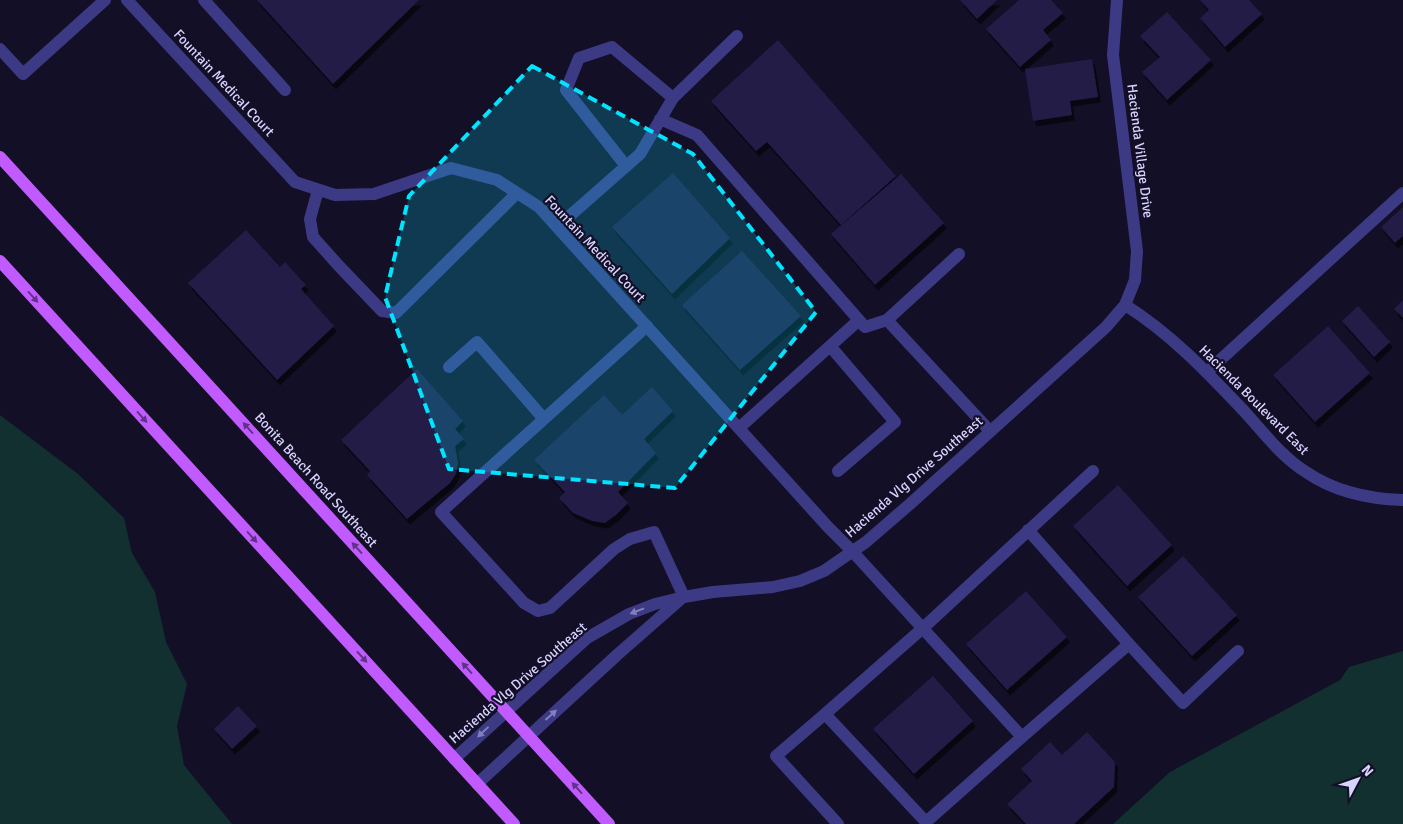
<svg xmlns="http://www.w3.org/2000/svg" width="1403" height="824" font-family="Signika,sans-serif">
<defs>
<filter id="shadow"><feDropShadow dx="3" dy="5.5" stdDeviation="0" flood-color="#0009"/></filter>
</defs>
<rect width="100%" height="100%" fill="#130f26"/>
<path fill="#12302f" d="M 0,415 L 78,474 L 124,518 L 132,553 L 155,592 L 166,642 L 187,684 L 177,726 L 184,765 L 232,824 L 0,824 Z
M 1403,651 L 1403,824 L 1113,824 L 1170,772 L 1340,680 L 1349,667 Z"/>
<path fill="#241b47" filter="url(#shadow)" d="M 257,0 L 419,0 L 333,84 Z
M 960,0 L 997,0 L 977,19 Z
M 1019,0 L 1051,0 L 1063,13 L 1043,30 L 1051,40 L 1020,67 L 986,29 Z
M 1200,0 L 1249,0 L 1262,14 L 1225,47 L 1200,18 L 1209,10 Z
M 1167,12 L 1211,60 L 1167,100 L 1142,72 L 1160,57 L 1140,36 Z
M 778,40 L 896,176 L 841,225 L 767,142 L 756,151 L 711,101 Z
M 1092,59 L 1098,97 L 1070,101 L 1072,115 L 1033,121 L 1025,69 Z
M 673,173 L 730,238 L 672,294 L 612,227 Z
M 901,174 L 944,223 L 875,285 L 831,234 Z
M 1403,207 L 1403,236 L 1395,243 L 1381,227 Z
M 246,230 L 280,267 L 285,262 L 306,285 L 301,289 L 334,326 L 277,380 L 188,283 Z
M 742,251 L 801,316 L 740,370 L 682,305 Z
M 1403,300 L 1403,318 L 1394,309 Z
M 1358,306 L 1390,342 L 1374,357 L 1342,321 Z
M 1328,326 L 1370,373 L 1315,422 L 1273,375 Z
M 417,369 L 463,421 L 455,429 L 464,439 L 455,446 L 458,463 L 456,474 L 450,483 L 407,519 L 367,475 L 370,471 L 341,440 Z
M 652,387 L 673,411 L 644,439 L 656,453 L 618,492 L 628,503 L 616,515 L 605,523 L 592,521 L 573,513 L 559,498 L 565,492 L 534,460 L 604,395 L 622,415 Z
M 1118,485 L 1172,545 L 1127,586 L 1073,526 Z
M 1183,556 L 1237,615 L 1192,656 L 1138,597 Z
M 1026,591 L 1067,637 L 1007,690 L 966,644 Z
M 933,676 L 973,721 L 914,774 L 873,729 Z
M 238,706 L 257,726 L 232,749 L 214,729 Z
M 1087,732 L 1115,762 L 1114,787 L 1074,824 L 1026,824 L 1007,804 L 1032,781 L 1021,769 L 1050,742 L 1062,755 Z"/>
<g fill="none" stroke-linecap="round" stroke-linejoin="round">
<path stroke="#3d3a85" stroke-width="12" d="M 127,0 L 295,182 L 335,195 L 374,194 L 451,168 L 497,180 L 539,207 L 828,527 L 852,551 L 1022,737 L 926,822 L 927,824
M 204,0 L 285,90
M 0,49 L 23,74 L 105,0
M 660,119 L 697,135 L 865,327 L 887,320 L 990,431
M 626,166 L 566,90 L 579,58 L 612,47 L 673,98
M 318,190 L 310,219 L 313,237 L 339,266 L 382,311 L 396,313 L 517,193
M 557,227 L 640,154 L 673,98 L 737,36
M 887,320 L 959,254
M 647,326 L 441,512 L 524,603 L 538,611 L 550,608 L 614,549 L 630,539 L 654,532 L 684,597
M 830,346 L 895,422 L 838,471
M 449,367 L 477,342 L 544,419
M 1207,372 L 1403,193
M 739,428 L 859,320
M 1129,644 L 1183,703 L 1238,651
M 825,714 L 923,628 L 1093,471
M 1022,737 L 1129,644 L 1028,530
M 838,824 L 776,756 L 825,714 L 926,822"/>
<path stroke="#3d3a85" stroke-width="12" d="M 1125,305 C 1170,333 1207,372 1244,411 C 1263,432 1282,457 1306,472 C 1335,492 1369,499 1403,500
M 454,759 L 587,638 L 629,614 L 655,604 L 684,597 L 713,592 L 773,587 L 800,581 L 824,571 L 866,542 L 910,504 L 1106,327 L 1125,305 L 1135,280 L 1137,251 L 1113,55 L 1117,0
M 477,784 L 617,655 L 682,598"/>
<path stroke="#c25bff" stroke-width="12" d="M 0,157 L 609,824
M 0,261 L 514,824"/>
</g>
<defs><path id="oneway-solid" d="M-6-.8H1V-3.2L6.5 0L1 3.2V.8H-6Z" transform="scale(1.25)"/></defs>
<g fill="#623188">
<use href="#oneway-solid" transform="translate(33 297) rotate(48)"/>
<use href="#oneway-solid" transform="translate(142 417) rotate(48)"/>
<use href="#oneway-solid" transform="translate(248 428) rotate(-132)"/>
<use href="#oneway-solid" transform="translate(252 537) rotate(48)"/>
<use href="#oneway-solid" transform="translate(357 548) rotate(-132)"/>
<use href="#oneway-solid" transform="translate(362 657) rotate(48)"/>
<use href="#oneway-solid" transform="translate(467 668) rotate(-132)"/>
<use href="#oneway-solid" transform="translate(577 788) rotate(-132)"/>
</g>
<g fill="#837fbc">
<use href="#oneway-solid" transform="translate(637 611) rotate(159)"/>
<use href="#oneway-solid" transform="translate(551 715) rotate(-42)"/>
<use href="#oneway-solid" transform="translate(483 732) rotate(137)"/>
</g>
<path fill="#00e5ff" fill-opacity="0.2" stroke="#00e5ff" stroke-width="4" stroke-dasharray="10 6" stroke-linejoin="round" d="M 532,66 L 693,154 L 816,312 L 675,488 L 449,469 L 385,297 L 409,196 Z"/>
<g text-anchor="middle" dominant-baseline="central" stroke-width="4.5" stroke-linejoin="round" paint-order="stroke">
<g font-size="14" fill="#d9d4ff" stroke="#130f26">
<text transform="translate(224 83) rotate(47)">Fountain Medical Court</text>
<text transform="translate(1140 151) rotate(83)">Hacienda Village Drive</text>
<text transform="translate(595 249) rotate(47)">Fountain Medical Court</text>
<text transform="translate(1254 400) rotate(45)">Hacienda Boulevard East</text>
<text transform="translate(914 477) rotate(-41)">Hacienda Vlg Drive Southeast</text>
<text transform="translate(316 480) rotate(48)">Bonita Beach Road Southeast</text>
<text transform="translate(518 683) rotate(-41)">Hacienda Vlg Drive Southeast</text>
</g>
</g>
<g transform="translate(1358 779) rotate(49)" stroke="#130f26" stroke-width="4" paint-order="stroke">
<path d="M0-4L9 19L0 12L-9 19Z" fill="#d9d4ff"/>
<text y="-8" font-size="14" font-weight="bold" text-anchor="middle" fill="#d9d4ff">N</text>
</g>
</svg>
